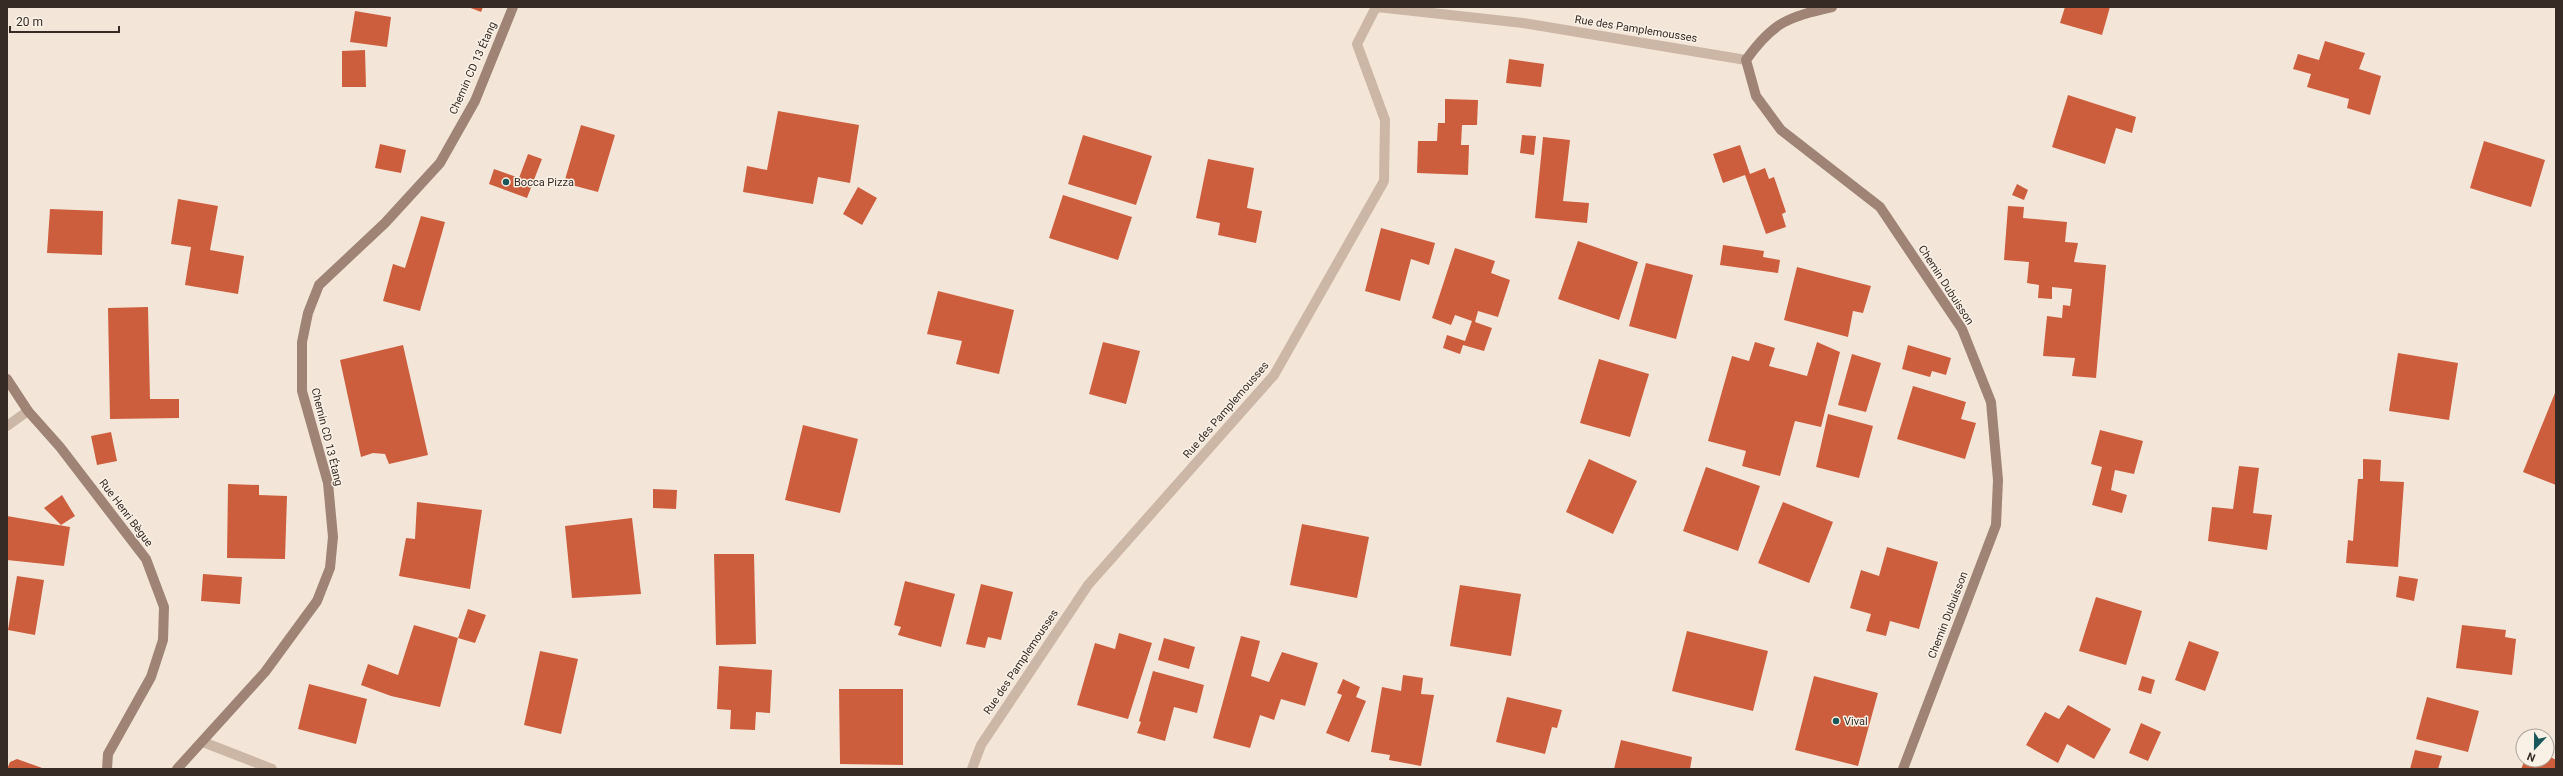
<svg xmlns="http://www.w3.org/2000/svg" width="2563" height="776" font-family="Roboto,sans-serif">
<rect width="100%" height="100%" fill="#f3e6d9"/>
<path fill="#cd5e3d" d="M 468,7 L 483,7 L 481,12 Z
M 2065,7 L 2110,7 L 2102,35 L 2060,23 Z
M 355,11 L 391,17 L 387,47 L 350,42 Z
M 2325,41 L 2365,53 L 2359,69 L 2381,76 L 2370,115 L 2347,108 L 2349,99 L 2307,87 L 2311,74 L 2293,69 L 2298,54 L 2319,60 Z
M 365,50 L 366,87 L 342,87 L 342,51 Z
M 1509,59 L 1544,64 L 1541,87 L 1506,83 Z
M 2068,95 L 2136,117 L 2132,133 L 2116,128 L 2105,164 L 2052,147 Z
M 1445,99 L 1478,100 L 1477,125 L 1462,125 L 1461,145 L 1469,145 L 1468,175 L 1417,173 L 1418,141 L 1437,141 L 1438,123 L 1445,123 Z
M 778,111 L 859,125 L 850,183 L 818,177 L 813,204 L 743,192 L 747,166 L 767,170 Z
M 581,125 L 615,135 L 598,192 L 564,183 Z
M 1083,135 L 1152,156 L 1136,205 L 1068,184 Z
M 1522,135 L 1536,136 L 1534,155 L 1520,153 Z
M 1543,137 L 1570,140 L 1563,201 L 1589,203 L 1587,223 L 1535,218 Z
M 2484,141 L 2545,160 L 2531,207 L 2470,188 Z
M 380,144 L 406,150 L 401,173 L 375,168 Z
M 1740,145 L 1750,174 L 1765,168 L 1769,179 L 1774,177 L 1786,212 L 1782,214 L 1786,227 L 1766,234 L 1745,175 L 1723,183 L 1713,154 Z
M 528,154 L 542,159 L 527,198 L 489,184 L 494,169 L 519,178 Z
M 1208,159 L 1254,168 L 1247,208 L 1262,211 L 1256,243 L 1218,235 L 1220,223 L 1196,218 Z
M 2017,184 L 2028,190 L 2024,200 L 2012,195 Z
M 858,187 L 877,198 L 862,225 L 843,214 Z
M 1063,195 L 1132,217 L 1118,260 L 1049,238 Z
M 178,199 L 218,206 L 210,250 L 244,256 L 238,294 L 185,285 L 191,247 L 171,244 Z
M 2008,206 L 2024,207 L 2023,218 L 2067,222 L 2065,242 L 2078,243 L 2074,262 L 2106,265 L 2096,378 L 2072,376 L 2075,358 L 2043,356 L 2047,316 L 2062,318 L 2063,305 L 2070,306 L 2072,289 L 2052,287 L 2052,299 L 2038,298 L 2039,285 L 2027,283 L 2029,262 L 2004,260 Z
M 50,209 L 103,211 L 102,255 L 47,253 Z
M 421,216 L 445,222 L 420,311 L 383,301 L 393,264 L 405,268 Z
M 1381,228 L 1435,243 L 1429,265 L 1411,259 L 1400,301 L 1365,291 Z
M 1578,241 L 1638,262 L 1619,320 L 1558,299 Z
M 1723,245 L 1764,251 L 1763,257 L 1780,260 L 1778,273 L 1720,265 Z
M 1455,248 L 1495,261 L 1491,273 L 1510,280 L 1498,317 L 1478,311 L 1475,322 L 1492,328 L 1484,351 L 1463,345 L 1460,354 L 1443,348 L 1447,335 L 1465,341 L 1472,321 L 1455,315 L 1451,325 L 1432,318 Z
M 1646,263 L 1693,275 L 1676,339 L 1629,326 Z
M 1797,267 L 1871,286 L 1863,313 L 1853,311 L 1848,337 L 1784,320 Z
M 938,291 L 1014,310 L 999,374 L 956,364 L 962,341 L 927,334 Z
M 148,307 L 150,399 L 179,399 L 179,418 L 110,419 L 108,308 Z
M 1103,342 L 1140,351 L 1126,404 L 1089,394 Z
M 1755,342 L 1775,348 L 1769,366 L 1807,376 L 1817,342 L 1840,352 L 1821,427 L 1795,421 L 1780,476 L 1742,466 L 1746,451 L 1708,441 L 1732,356 L 1749,361 Z
M 403,345 L 428,455 L 389,464 L 385,454 L 373,453 L 361,457 L 340,360 Z
M 1908,345 L 1951,358 L 1946,375 L 1932,371 L 1930,377 L 1902,369 Z
M 2398,353 L 2458,363 L 2449,420 L 2389,411 Z
M 1852,354 L 1881,363 L 1866,412 L 1838,405 Z
M 1599,359 L 1649,374 L 1630,437 L 1580,423 Z
M 1913,386 L 1966,402 L 1961,419 L 1976,423 L 1965,459 L 1897,439 Z
M 2555,393 L 2556,393 L 2556,485 L 2523,472 Z
M 1828,414 L 1873,426 L 1859,478 L 1816,467 Z
M 803,425 L 858,439 L 840,513 L 785,500 Z
M 2100,430 L 2143,441 L 2134,474 L 2115,470 L 2111,490 L 2127,495 L 2122,513 L 2092,505 L 2102,467 L 2091,464 Z
M 111,432 L 117,461 L 97,465 L 91,436 Z
M 1589,459 L 1637,481 L 1613,534 L 1566,512 Z
M 2363,459 L 2381,460 L 2380,481 L 2404,482 L 2398,567 L 2346,563 L 2348,540 L 2353,541 L 2358,479 L 2363,479 Z
M 2239,466 L 2259,468 L 2253,513 L 2272,515 L 2267,550 L 2208,541 L 2212,507 L 2233,509 Z
M 1706,467 L 1760,486 L 1738,551 L 1683,531 Z
M 228,484 L 259,485 L 259,495 L 287,496 L 285,559 L 227,558 Z
M 653,489 L 677,490 L 676,509 L 653,508 Z
M 62,495 L 75,516 L 61,525 L 44,508 Z
M 417,502 L 482,510 L 470,589 L 399,576 L 406,538 L 415,539 Z
M 1783,502 L 1833,522 L 1809,583 L 1758,563 Z
M 7,516 L 70,527 L 64,566 L 7,560 Z
M 632,518 L 641,594 L 572,598 L 565,526 Z
M 1302,524 L 1369,537 L 1357,598 L 1290,585 Z
M 1887,547 L 1938,562 L 1919,629 L 1890,621 L 1886,636 L 1866,631 L 1871,614 L 1850,608 L 1861,570 L 1879,576 Z
M 714,554 L 754,554 L 756,644 L 716,645 Z
M 203,574 L 242,577 L 240,604 L 201,601 Z
M 17,576 L 44,580 L 35,635 L 8,630 Z
M 2399,576 L 2418,579 L 2414,601 L 2396,597 Z
M 905,581 L 955,594 L 941,647 L 898,635 L 901,627 L 894,625 Z
M 981,584 L 1013,592 L 1001,640 L 988,637 L 985,648 L 966,644 Z
M 1460,585 L 1521,594 L 1511,656 L 1450,646 Z
M 2096,597 L 2142,611 L 2126,665 L 2079,651 Z
M 468,609 L 486,615 L 475,643 L 458,638 Z
M 414,625 L 458,638 L 440,707 L 391,696 L 361,685 L 368,664 L 398,675 Z
M 2462,625 L 2506,630 L 2505,637 L 2516,639 L 2512,675 L 2456,668 Z
M 1687,631 L 1768,651 L 1753,711 L 1672,691 Z
M 1119,633 L 1152,643 L 1128,719 L 1077,705 L 1095,643 L 1115,649 Z
M 1241,636 L 1260,641 L 1251,676 L 1269,682 L 1282,652 L 1318,663 L 1305,706 L 1281,699 L 1274,720 L 1260,715 L 1250,748 L 1213,738 Z
M 1164,638 L 1195,647 L 1189,669 L 1158,660 Z
M 2189,641 L 2219,652 L 2205,691 L 2175,680 Z
M 540,651 L 578,659 L 561,734 L 524,725 Z
M 719,666 L 772,670 L 770,713 L 756,712 L 755,730 L 730,729 L 731,710 L 717,709 Z
M 1153,671 L 1204,685 L 1197,713 L 1174,707 L 1165,741 L 1137,733 L 1141,722 L 1139,721 Z
M 1403,675 L 1423,678 L 1421,694 L 1434,695 L 1421,766 L 1389,760 L 1390,755 L 1371,752 L 1382,687 L 1401,691 Z
M 1814,676 L 1878,693 L 1858,766 L 1795,750 Z
M 2142,676 L 2155,680 L 2151,694 L 2138,690 Z
M 1343,679 L 1360,687 L 1356,697 L 1366,701 L 1349,742 L 1326,733 L 1342,695 L 1337,693 Z
M 309,684 L 367,699 L 356,744 L 298,729 Z
M 839,689 L 903,689 L 903,765 L 840,764 Z
M 1507,697 L 1562,710 L 1557,728 L 1552,727 L 1545,754 L 1496,742 Z
M 2427,697 L 2479,711 L 2468,752 L 2416,739 Z
M 2068,705 L 2111,729 L 2094,759 L 2067,744 L 2058,763 L 2026,745 L 2045,712 L 2059,719 Z
M 2141,723 L 2161,732 L 2148,761 L 2129,753 Z
M 1621,740 L 1692,757 L 1690,769 L 1614,769 Z
M 2415,750 L 2442,756 L 2438,769 L 2410,769 Z
M 2547,755 L 2556,760 L 2556,769 L 2521,769 L 2525,760 L 2547,760 Z
M 17,759 L 45,769 L 7,769 L 10,762 Z"/>
<g fill="none" stroke-linecap="round" stroke-linejoin="round">
<path stroke="#ccb6a5" stroke-width="10" d="M 1377,7 L 1523,23 L 1746,60
M 7,426 L 28,411
M 203,742 L 272,769
M 972,769 L 981,745 L 1088,585 L 1274,375 L 1384,181 L 1385,120 L 1357,44 L 1376,7"/>
<path stroke="#9f8476" stroke-width="10" d="M 1832,7 C 1788,17 1773,22 1746,60 L 1756,96 L 1781,130 L 1880,207 L 1962,329 L 1991,402 L 1998,480 L 1996,525 L 1903,769
M 7,379 L 28,411 L 60,447 L 146,559 L 164,607 L 163,640 L 151,677 L 108,754 L 107,769
M 177,769 L 265,672 L 317,601 L 330,568 L 333,537 L 328,483 L 302,391 L 302,342 L 308,313 L 319,285 L 385,223 L 440,163 L 475,101 L 513,7"/>
</g>
<g fill="#1a575a" stroke="#faf1e6" stroke-width="1.5">
<circle cx="506" cy="182" r="4"/>
<circle cx="1836" cy="721" r="4"/>
</g>
<g text-anchor="middle" dominant-baseline="central" stroke-width="3" stroke-linejoin="round" paint-order="stroke">
<g font-size="11" fill="#372b26" stroke="#faf1e6">
<text transform="translate(1636 29) rotate(9)">Rue des Pamplemousses</text>
<text transform="translate(473 68) rotate(-66)">Chemin CD 13 Étang</text>
<text transform="translate(1946 285) rotate(57)">Chemin Dubuisson</text>
<text transform="translate(1226 410) rotate(-49)">Rue des Pamplemousses</text>
<text transform="translate(327 437) rotate(76)">Chemin CD 13 Étang</text>
<text transform="translate(126 513) rotate(53)">Rue Henri Bègue</text>
<text transform="translate(1948 615) rotate(-69)">Chemin Dubuisson</text>
<text transform="translate(1021 662) rotate(-56)">Rue des Pamplemousses</text>
</g>
<g font-size="11" fill="#372b26" stroke="#faf1e6" text-anchor="start">
<text x="514" y="182">Bocca Pizza</text>
<text x="1844" y="721">Vival</text>
</g>
</g>
<rect width="2563" height="776" fill="none" stroke="#372b26" stroke-width="16"/>
<g transform="translate(2535 748) rotate(202)"><circle r="19" fill="#faf1e6" stroke="#aca299"/>
<path d="M0-3L7 15L0 10L-7 15Z" fill="#1a575a"/>
<text y="-6" font-size="11" font-weight="bold" text-anchor="middle" fill="#372b26">N</text>
</g>
<path d="M10 26v6h109v-6" fill="none" stroke="#372b26" stroke-width="2"/>
<text x="16" y="26" font-size="12" fill="#372b26" stroke="#faf1e6" stroke-width="3" paint-order="stroke">20 m</text>
</svg>
